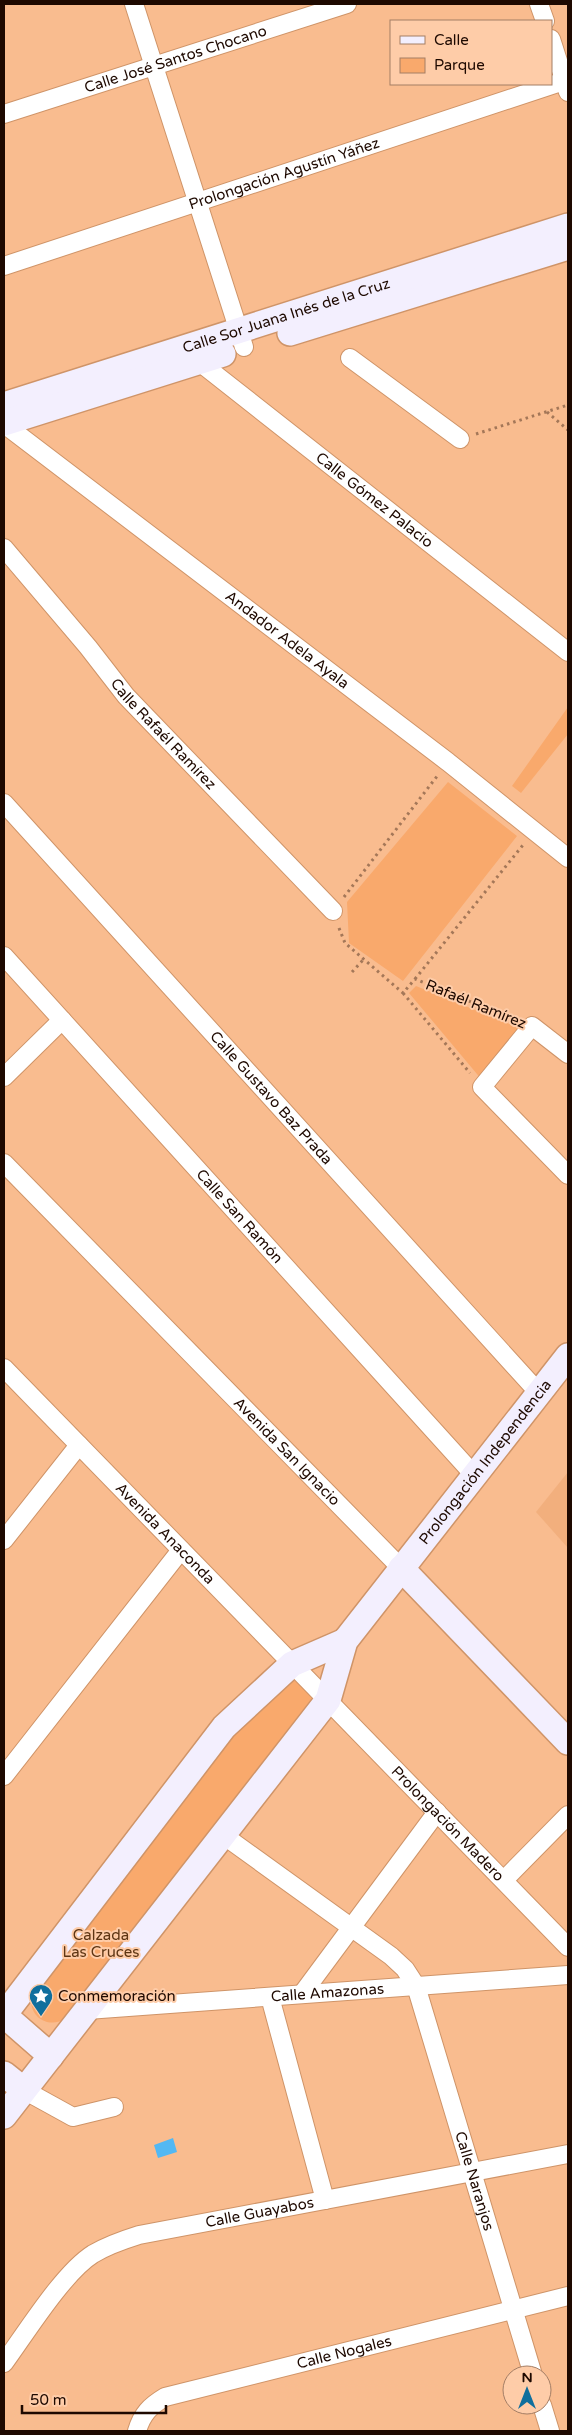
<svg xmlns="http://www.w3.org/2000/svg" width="572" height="2435" font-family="'Varela Round',sans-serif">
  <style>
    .built { fill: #f2af7d }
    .green { fill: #f9a96c }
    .water { fill: #53b8f3 }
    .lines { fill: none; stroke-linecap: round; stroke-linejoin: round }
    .street-casing { stroke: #cf9468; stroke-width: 20 }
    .secondary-casing { stroke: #cf9468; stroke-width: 28 }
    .path { stroke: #a47758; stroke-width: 3; stroke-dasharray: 2.5 4; stroke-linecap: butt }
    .street { stroke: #fff; stroke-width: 18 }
    .secondary { stroke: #f3effe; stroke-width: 25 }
    .labels { text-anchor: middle; stroke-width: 4; stroke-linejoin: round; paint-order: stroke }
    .street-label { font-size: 15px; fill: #1e0900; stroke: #fecca8 }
    .park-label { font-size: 15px; fill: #5e3513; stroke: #fecca8 }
    .poi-label { font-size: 15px; fill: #1e0900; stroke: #fecca8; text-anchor: start }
  </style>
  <rect width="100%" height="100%" fill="#f9bc8f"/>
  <path class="built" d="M568,1472V1548L536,1512Z"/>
  <path class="green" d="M568,707V734L521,793L512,786Z
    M448,782L517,836L403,981L349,943L347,902Z
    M416,986L522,1029L482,1080L409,993Z
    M289,1680L300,1682L312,1696L309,1711L66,2018C52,2028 32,2021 31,2001C31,1997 35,1991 37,1987L260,1701Z"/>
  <path class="water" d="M173,2138L177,2152L158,2158L154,2145Z"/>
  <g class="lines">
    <g class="street-casing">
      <g id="street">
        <path d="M134,4L244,347"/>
        <path d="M539,4L545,21"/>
        <path d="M551,39L568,92"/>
        <path id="s1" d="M4,114L347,4"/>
        <path id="s2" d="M4,266L564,81"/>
        <path id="s3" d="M193,357L568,652"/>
        <path d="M350,358L460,439"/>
        <path id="s4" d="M4,424L448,762L568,858"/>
        <path id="s5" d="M4,548L88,647L126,696L333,911"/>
        <path id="s6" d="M4,803L539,1393"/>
        <path id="s7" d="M4,956L475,1476"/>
        <path d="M568,1054L532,1026L482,1087L568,1175"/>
        <path d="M4,1077L62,1020"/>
        <path id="s8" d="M4,1163L401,1568"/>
        <path id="s9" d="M4,1368L568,1947"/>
        <path d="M4,1540L79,1445"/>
        <path d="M4,1776L181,1550"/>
        <path id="s10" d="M223,1835L391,1956L405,1969L416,1986L533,2375"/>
        <path d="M504,1880L568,1815"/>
        <path d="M302,1994L437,1812"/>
        <path d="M270,1997L325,2200"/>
        <path id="s11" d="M87,2010L568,1975"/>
        <path d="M24,2090L73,2117L114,2107"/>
        <path id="s12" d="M4,2363C26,2333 63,2273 93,2254C108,2245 123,2240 139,2235L568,2154"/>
        <path d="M542,2405L550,2431"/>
        <path id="s13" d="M137,2431C142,2414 150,2406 165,2397L568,2296"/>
      </g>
    </g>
    <g class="secondary-casing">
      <g id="secondary">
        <path d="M290,333L568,247"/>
        <path id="s14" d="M4,405L568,226"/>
        <path d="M4,423L223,354"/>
        <path d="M401,1568L568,1742"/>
        <path d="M4,2015L224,1727L292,1664L345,1641"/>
        <path d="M4,2015L51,2056"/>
        <path d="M4,2074L24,2090"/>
        <path id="s15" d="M4,2116L328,1700L345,1641L568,1356"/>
      </g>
    </g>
    <path class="path" d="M547,412L568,430
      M476,434L568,405
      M344,897L438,775
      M339,928L345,943L403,993L415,979L515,1020
      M352,972L363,960
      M415,979L523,845
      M403,993L470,1073"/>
    <use href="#street" class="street"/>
    <use href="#secondary" class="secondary"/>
  </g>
  <defs>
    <g id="sight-pin" transform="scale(1.25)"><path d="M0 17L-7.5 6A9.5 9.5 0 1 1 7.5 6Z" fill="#106f9d" stroke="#fecca8"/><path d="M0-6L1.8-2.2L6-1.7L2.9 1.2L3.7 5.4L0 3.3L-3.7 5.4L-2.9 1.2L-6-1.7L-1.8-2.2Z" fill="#fff"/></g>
  </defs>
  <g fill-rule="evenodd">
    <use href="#sight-pin" x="41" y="1996"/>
  </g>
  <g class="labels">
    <g class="street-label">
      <text dy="5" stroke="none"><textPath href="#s1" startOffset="180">Calle José Santos Chocano</textPath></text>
      <text dy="5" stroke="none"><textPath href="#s2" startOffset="295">Prolongación Agustín Yáñez</textPath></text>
      <text dy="5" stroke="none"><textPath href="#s14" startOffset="296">Calle Sor Juana Inés de la Cruz</textPath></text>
      <text dy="5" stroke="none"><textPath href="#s3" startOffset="231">Calle Gómez Palacio</textPath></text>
      <text dy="5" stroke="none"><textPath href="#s4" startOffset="356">Andador Adela Ayala</textPath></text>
      <text dy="5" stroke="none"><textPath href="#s5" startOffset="245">Calle Rafaél Ramírez</textPath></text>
      <text transform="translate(476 1004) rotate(22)" y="5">Rafaél Ramírez</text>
      <text dy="5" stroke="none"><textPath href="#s6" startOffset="398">Calle Gustavo Baz Prada</textPath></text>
      <text dy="5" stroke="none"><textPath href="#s7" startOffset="351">Calle San Ramón</textPath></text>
      <text dy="5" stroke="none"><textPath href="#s8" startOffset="404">Avenida San Ignacio</textPath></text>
      <text dy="5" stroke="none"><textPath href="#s15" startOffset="816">Prolongación Independencia</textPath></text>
      <text dy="5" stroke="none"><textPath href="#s9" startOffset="231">Avenida Anaconda</textPath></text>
      <text dy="5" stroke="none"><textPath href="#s9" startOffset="636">Prolongación Madero</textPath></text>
      <text dy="5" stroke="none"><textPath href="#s11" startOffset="241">Calle Amazonas</textPath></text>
      <text dy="5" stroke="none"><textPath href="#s10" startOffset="450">Calle Naranjos</textPath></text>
      <text dy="5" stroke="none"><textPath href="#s12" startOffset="314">Calle Guayabos</textPath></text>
      <text dy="5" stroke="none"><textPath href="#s13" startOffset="230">Calle Nogales</textPath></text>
    </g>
    <g class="park-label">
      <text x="101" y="1940">Calzada<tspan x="101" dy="17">Las Cruces</tspan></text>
    </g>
    <g class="poi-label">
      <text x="58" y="2001">Conmemoración</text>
    </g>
  </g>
  <rect width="572" height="2435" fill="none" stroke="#1e0900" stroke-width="10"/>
  <rect x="390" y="20" width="162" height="65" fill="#fecca8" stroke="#a47e65"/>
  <rect x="400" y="36" width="25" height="8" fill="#f3effe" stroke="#a47e65"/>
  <text x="434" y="45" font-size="15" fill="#1e0900">Calle</text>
  <rect x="400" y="58" width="25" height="15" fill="#f9a96c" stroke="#a47e65"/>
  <text x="434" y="70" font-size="15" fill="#1e0900">Parque</text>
  <g transform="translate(527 2390)"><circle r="24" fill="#fecca8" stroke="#a47e65"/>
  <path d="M0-4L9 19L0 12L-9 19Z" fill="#106f9d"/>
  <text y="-8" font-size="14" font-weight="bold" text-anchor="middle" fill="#1e0900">N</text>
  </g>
  <path d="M22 2405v8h144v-8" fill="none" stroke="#1e0900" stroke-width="2.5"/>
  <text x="30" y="2405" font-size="15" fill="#1e0900" stroke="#fecca8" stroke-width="4" paint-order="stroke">50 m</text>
</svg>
